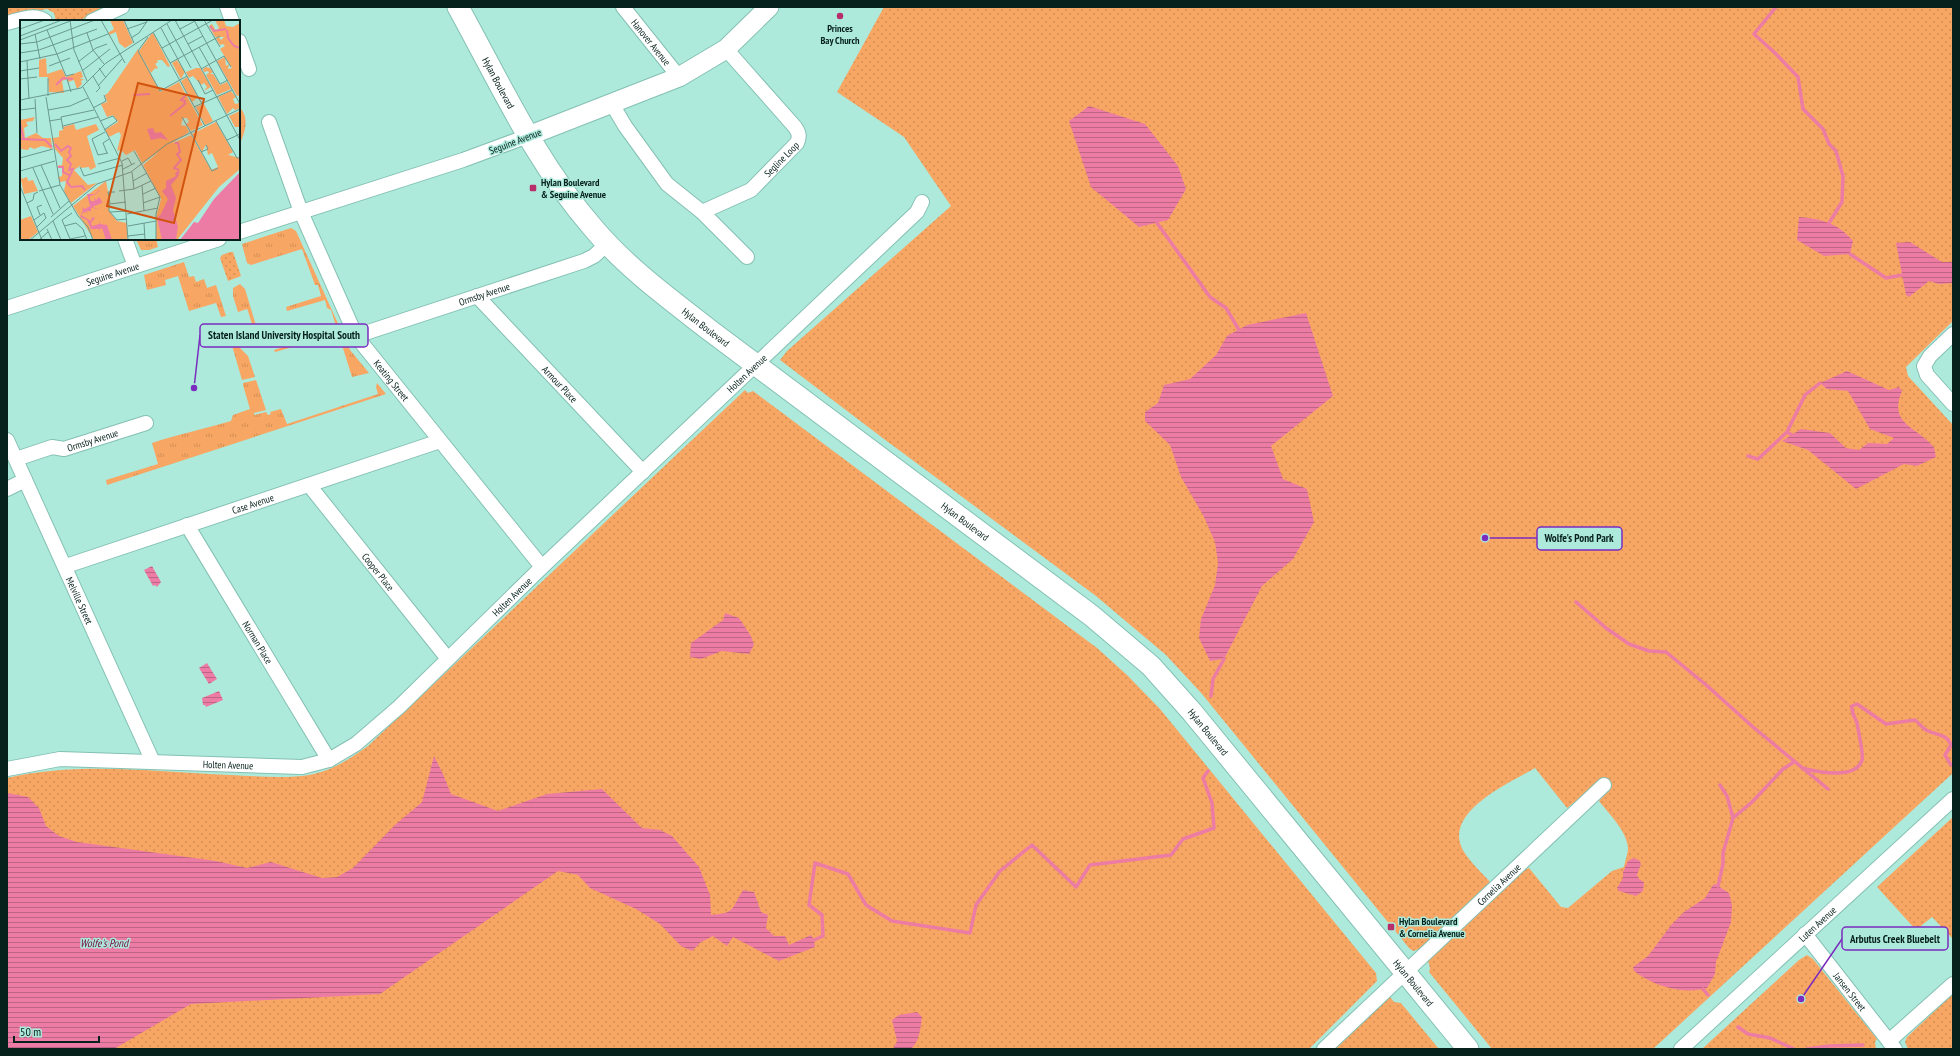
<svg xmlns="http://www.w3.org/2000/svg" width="1960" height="1056" font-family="'PT Sans Narrow',sans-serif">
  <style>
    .grass { fill: url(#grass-tufts) }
    .forest { fill: url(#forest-firs) }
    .park { fill: url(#park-dots) }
    .water { fill: url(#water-rules) }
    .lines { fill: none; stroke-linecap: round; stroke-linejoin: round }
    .stream { stroke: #ed7ca4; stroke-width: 3.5 }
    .street-casing { stroke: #84c0b3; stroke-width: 16 }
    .secondary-casing { stroke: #84c0b3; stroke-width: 21 }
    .primary-casing { stroke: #84c0b3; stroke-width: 23 }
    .street { stroke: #fff; stroke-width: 14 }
    .secondary { stroke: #fff; stroke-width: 19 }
    .primary { stroke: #fff; stroke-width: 21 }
    .poi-dot { fill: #b82e6a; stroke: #adeadc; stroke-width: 1.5 }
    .labels { text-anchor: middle; stroke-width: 3; stroke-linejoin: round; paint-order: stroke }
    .poi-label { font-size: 10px; font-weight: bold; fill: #06201b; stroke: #adeadc; text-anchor: start }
    .street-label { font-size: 10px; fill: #06201b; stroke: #adeadc }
    .water-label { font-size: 11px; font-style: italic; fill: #6f063a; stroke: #adeadc }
    .inset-river { fill: none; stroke: #ed7ca4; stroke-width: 2 }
    .inset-road { fill: none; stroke: #6a998f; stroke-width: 1 }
    .view { fill: #d1530e; fill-opacity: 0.15; stroke: #d1530e; stroke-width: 2 }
    .inset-edge { fill: none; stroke: #06201b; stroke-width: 2 }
    .leader { fill: none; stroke: #7b2cbf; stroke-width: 1.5 }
    .callout-dot { fill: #7b2cbf; stroke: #adeadc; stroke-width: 1.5 }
    .callout { fill: #adeadc; stroke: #7b2cbf; stroke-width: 1.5 }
    .callout-label { font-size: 11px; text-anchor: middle; font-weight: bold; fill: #06201b }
  </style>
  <defs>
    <pattern id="grass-tufts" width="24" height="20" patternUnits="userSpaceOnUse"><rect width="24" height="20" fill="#f8a663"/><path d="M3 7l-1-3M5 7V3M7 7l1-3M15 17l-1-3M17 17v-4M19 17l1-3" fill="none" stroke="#d38f55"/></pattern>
    <pattern id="forest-firs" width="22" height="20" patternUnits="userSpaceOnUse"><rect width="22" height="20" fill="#f8a663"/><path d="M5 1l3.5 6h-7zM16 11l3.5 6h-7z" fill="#d38f55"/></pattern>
    <pattern id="park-dots" width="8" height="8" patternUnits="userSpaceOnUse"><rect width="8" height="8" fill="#f8a663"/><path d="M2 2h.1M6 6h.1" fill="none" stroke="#d38f55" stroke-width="1.8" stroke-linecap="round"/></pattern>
    <pattern id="water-rules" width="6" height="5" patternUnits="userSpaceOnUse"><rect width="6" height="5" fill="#ed7ca4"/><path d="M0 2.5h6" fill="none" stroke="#be6585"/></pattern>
  </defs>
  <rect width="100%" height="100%" fill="#adeadc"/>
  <path class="grass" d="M291,228L296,231L350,350L369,373L352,377L331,310L327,308L325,300L287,311L286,307L321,296L318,285H315L302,249L251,265L247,263L242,244Z
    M136,239H156L158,247L149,250H141Z
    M184,262L189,277L194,276L196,282L204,279L207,288L216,285L226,316L221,317L216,303L189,311L178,276L165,280L166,285L147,290L144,275Z
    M240,284L245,289L258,332V338L251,341L245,337L255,334L248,311L247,309L238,312L233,296V288Z
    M333,331L335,340L334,345L331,336L275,352L274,350Z
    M233,341L248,356L255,377L242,380L231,342Z
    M256,380L266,410L254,413V415L266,412L268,415L271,414L270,412L281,409L287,424L378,394L376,387L377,383L386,394L107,485L106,480L158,464L152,443C178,434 205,429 231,421L233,415L250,409L243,385V383Z"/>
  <path class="forest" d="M239,107C250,116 245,134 239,145Z"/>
  <path class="park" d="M7,7H108L78,21H56L54,13L47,9L7,18Z
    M884,7H1953V321L1906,367L1908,376L1953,425V773L1653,1049H1492L1429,972L1430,969L1429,963L1427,962L1429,957L1522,871L1529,868L1561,907L1568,908L1612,871L1624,867C1625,861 1628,854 1628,848C1627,831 1609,814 1599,801L1609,789L1599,783L1567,808L1535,768C1510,783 1440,813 1464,852C1471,863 1482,873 1490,882L1422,948L1413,951L1409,948L1202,694L1166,655L1096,596L884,439L780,360L787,351L951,206L904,137L837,92Z
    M230,252H233L241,276L228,281L220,258L222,255Z
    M745,390L748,393L753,391L1097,648L1127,675L1160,709L1376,973L1377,981L1309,1049H7V778C80,761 156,772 230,775C253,776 286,779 309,775C331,771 350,759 368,746Z
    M1953,817V939L1932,917L1916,930L1877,887Z
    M1807,955L1813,959L1877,1039L1875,1042L1876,1049H1702L1799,960Z
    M1953,994V1049H1908L1905,1042L1907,1037Z
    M1390,997L1394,1002L1401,1003L1439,1049H1335Z"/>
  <path class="water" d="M1089,106L1145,124L1178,166L1186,189L1168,220L1139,227L1091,187L1069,121Z
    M1799,217C1822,219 1838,223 1853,241L1850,254L1824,256L1797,240Z
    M1910,242L1942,262H1953V283L1939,284L1929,281L1909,297L1906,295L1896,243Z
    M1306,313L1333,396L1271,446L1283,479L1307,489L1314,522L1293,559L1262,586L1224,659L1210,661L1199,638L1201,619L1215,585L1218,563L1215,542L1203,515L1181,477L1170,445L1145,421V412L1158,403L1164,385L1190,379L1216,355L1227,336L1247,325Z
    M1847,371L1889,390L1899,387L1902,391C1888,423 1915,426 1932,445C1935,448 1935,453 1936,457L1917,466L1904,464L1856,489L1808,450L1782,441L1801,429L1830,433L1846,448L1859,450L1868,443L1887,444L1894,438L1870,429L1848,391L1827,389L1820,383Z
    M152,566L161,582L157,587L155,585L153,586L144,570Z
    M725,613L739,618L751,636L754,645L749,654L722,651L701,659L690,657L691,643L723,620Z
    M207,663L217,679L209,684L199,668Z
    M219,691L223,700L206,707L205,705H203L202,698Z
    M434,756L443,774L451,794L498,811L547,794L602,789L642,828L660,830L672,836L699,867L710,895L711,915C736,913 731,909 743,890L754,892L761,912L768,915L766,928L774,936H785L789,945L811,935L814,940L815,947L779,961L733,937L727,946L713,936L701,942L692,951L681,946L660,924L636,909L590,888L578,875L558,871L380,994L191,1004L114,1049H7V793L28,797L39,808L46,826L59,836L77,842L216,861L247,868L271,862L322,878L337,877L353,868L395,825L422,802Z
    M1633,858L1639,860L1641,864L1637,875L1639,879L1644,882L1643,891L1636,896L1619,891L1617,888L1623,878V872L1628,861Z
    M1715,884L1729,893L1732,905L1731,922L1716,962L1715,974L1707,988C1683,995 1653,986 1634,971L1633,967L1648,956L1672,924L1684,912L1705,898L1713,885Z
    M917,1012L922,1017C921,1025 919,1047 909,1049C905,1050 898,1049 893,1049L897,1041L892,1020L899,1015Z"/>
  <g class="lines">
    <path class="stream" d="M1776,7L1754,34L1775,53L1798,77L1803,109L1823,129L1829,144L1836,151L1843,176L1842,202L1829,223
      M1157,223L1210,297L1226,308L1239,330
      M1850,254L1886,278L1903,275
      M1792,435L1787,432L1805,395L1820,383
      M1748,456L1758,459L1787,432
      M1576,602L1606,628L1629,644L1649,651L1666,652L1705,684L1753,727L1828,789
      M1211,696L1213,679L1224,659
      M1802,768C1817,772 1856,780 1862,760C1864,755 1858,730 1857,723C1855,717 1851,713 1852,706L1857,704L1886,724L1915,720C1920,724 1923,729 1928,731C1936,735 1947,734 1951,745L1945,755L1951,765
      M1733,818L1752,802L1783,769L1794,762
      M1718,886L1723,864V853L1733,818L1727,796L1720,785
      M814,940L823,936L822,915L809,905L815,863L848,874L866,905L892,921L970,933L976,905L1000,871L1032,845L1076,887L1090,865L1171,855L1183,839L1214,828L1212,803L1203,778L1208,771
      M1703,989L1708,995
      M1738,1027L1748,1034L1770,1038L1794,1049
      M1807,1049L1829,1046L1863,1045"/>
    <g class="street-casing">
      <g id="street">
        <path d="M227,7L232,21"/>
        <path id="s1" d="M623,7L679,77"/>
        <path d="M92,21L122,7"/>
        <path d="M7,23C19,20 34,13 45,21"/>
        <path d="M239,41L249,69"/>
        <path d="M612,104L625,126L667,184L702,212L747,257"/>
        <path id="s2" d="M269,122L301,212L356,336L542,567"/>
        <path id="s3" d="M702,212L751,190L797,143C800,136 799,133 795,127L726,49"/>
        <path d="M239,232L463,160L528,136"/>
        <path d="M125,239L135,266"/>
        <path id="s4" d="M477,296L643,472"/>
        <path id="s5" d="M7,308L219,239"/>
        <path d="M1953,334L1930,356L1924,366L1927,375L1953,404"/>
        <path id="s6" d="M356,336L584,261L594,256L607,244"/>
        <path id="s7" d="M7,440L153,762"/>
        <path id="s8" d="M16,459L52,447L64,449L146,423"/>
        <path id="s9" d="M309,485L448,659"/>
        <path d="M7,489L25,480"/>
        <path id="s10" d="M187,525L329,760"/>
        <path id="s11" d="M66,566L440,441"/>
        <path id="s12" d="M7,769L60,759L302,767L329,760L356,744L399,707L542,567L917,212L922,202"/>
        <path id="s13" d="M1805,934L1895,1049"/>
        <path d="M1889,1041L1953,984"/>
        <path id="s14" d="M1324,1049L1604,785"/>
        <path id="s15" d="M1681,1049L1953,799"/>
      </g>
    </g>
    <g class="secondary-casing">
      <path id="secondary" d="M528,136L679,77L726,49L769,7"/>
    </g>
    <g class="primary-casing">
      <g id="primary">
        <path id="s16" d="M458,7C500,83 536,163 594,229C628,269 671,300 712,332L1092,616L1151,666L1192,712L1468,1049"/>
      </g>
    </g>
    <use href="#street" class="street"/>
    <use href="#secondary" class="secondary"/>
    <use href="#primary" class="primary"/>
  </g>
  <g class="poi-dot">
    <circle cx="840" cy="16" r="4"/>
    <rect x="529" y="184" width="8" height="8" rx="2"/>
    <rect x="1387" y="923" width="8" height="8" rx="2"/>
  </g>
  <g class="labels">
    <g class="poi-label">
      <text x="840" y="32" text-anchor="middle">Princes<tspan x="840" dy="12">Bay Church</tspan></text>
      <text x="541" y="186">Hylan Boulevard<tspan x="541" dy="12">&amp; Seguine Avenue</tspan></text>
      <text x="1399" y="925">Hylan Boulevard<tspan x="1399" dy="12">&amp; Cornelia Avenue</tspan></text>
    </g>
    <g class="street-label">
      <text dy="4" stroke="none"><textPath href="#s1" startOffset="45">Hanover Avenue</textPath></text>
      <text dy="4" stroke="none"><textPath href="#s16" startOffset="86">Hylan Boulevard</textPath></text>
      <text transform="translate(515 141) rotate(-21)" y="4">Seguine Avenue</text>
      <text dy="4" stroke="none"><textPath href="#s3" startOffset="97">Segline Loop</textPath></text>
      <text dy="4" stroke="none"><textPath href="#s5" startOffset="111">Seguine Avenue</textPath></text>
      <text dy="4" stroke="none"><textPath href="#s6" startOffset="135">Ormsby Avenue</textPath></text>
      <text dy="4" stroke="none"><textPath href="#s16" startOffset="410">Hylan Boulevard</textPath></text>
      <text dy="4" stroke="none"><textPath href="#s12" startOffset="894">Holten Avenue</textPath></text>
      <text dy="4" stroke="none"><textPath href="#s2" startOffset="288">Keating Street</textPath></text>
      <text dy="4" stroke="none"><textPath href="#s4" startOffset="121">Armour Place</textPath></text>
      <text dy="4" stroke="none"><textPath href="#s8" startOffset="80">Ormsby Avenue</textPath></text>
      <text dy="4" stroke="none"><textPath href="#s11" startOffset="197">Case Avenue</textPath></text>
      <text dy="4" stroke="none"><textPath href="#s16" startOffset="734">Hylan Boulevard</textPath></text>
      <text dy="4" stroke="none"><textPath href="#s9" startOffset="111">Cooper Place</textPath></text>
      <text dy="4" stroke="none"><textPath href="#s12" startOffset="570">Holten Avenue</textPath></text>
      <text dy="4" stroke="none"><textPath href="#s7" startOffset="176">Melville Street</textPath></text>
      <text dy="4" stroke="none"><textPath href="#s10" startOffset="137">Norman Place</textPath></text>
      <text dy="4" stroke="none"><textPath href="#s16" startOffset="1057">Hylan Boulevard</textPath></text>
      <text dy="4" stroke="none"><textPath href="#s12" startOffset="222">Holten Avenue</textPath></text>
      <text dy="4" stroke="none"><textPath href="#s14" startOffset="240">Cornelia Avenue</textPath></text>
      <text dy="4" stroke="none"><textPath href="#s15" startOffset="185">Luten Avenue</textPath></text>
      <text dy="4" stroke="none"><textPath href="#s16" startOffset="1381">Hylan Boulevard</textPath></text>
      <text dy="4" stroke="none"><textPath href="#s13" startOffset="73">Jansen Street</textPath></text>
    </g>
    <g class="water-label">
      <text x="104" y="947">Wolfe's Pond</text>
    </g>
  </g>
  <g transform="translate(20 20)">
    <rect width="220" height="220" fill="#adeadc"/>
    <path d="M133,13L150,46L148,47L142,40H137L138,42L135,44L138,48L136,49L122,27Z" fill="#f8a663"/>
    <path d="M90,0H103L113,23L105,28L99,23L96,12L89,15L88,13L94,9Z" fill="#f8a663"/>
    <path d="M0,155L2,159L7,157L8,161L13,160L18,171L4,174Z" fill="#f8a663"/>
    <path d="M11,196L18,212L8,220H0V200Z" fill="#f8a663"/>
    <path d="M195,0H204L206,6L213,7L220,3V75L217,76L197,41L205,37L206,46L209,44L208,49L212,48L200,29L205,26L203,24L200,25L196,19L199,17L201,20L204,17H195L189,6L192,4L196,11L199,8ZM132,13L144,35L136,40L133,35L136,47L131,53L119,31ZM118,29L140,72L159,62L183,105L171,111L166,104L169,102L167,98H163L161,105L166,106L169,112L122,143L115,130L106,135L101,130L97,131L101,115L99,112L89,117L85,110L98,102L93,95L87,97L81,84L87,82L85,75L88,73ZM26,38L27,54L42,49L46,57L61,51L63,57L60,59H64L61,61L62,64L57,69L54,60L48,62L47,59L42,61L44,73L29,72L28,57H19V40ZM157,40L165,52L161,59L152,43ZM186,47L190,48L193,52L190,54H193L200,65L207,62L211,69L197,75L186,55L189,53L188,51L184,52L183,49ZM176,48H180L191,67L184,71L187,67L184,63L181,65L173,56L169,58L166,52ZM167,57L178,77L172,82L161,61ZM211,71L216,77L213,79L215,84L219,83L220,88L215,90L213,88L207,94L198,77ZM184,84L193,101L185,105L176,87ZM220,91V107H215L209,96ZM15,97L13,101L6,102L8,106L4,108L5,118L16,113L23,118H31L32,129L22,126L14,129L10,127L8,130L1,129L0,100ZM196,102L213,132L208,135L220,138V149L199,167L157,220H136V197L141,179L123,145L146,126L171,115L191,150L198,147L192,133L188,135L186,125L182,132L172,114ZM54,104L56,110L76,104L79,110L67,116L76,147L70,150L69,147L61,148L60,146L54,150L68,165L77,163L51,183L44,171L46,161L40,162L38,157L42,156V147L36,146L42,145L43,138L34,128L32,118L39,117V111L43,110V107ZM86,161L90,182L89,191L97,201L107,203V220H74L53,186Z" fill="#f8a663"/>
    <path d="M131,19L135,20L142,31L136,38L127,22ZM127,26L133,37L126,41L128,46L119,31Z" fill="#f8a663"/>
    <path d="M133,108L135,113L141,112L148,120L140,118L131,120L127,109ZM160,150L158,157L151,165L156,178L153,190L158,207L156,219L142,220L137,198L141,194L148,179L142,171L146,168V161L156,156L155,153ZM220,152V220H160L174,202L178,203L194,179ZM80,169L79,171L76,174L70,176V179L71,181H75L74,178L77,180L78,177L81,179L82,183L72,187L79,189V193V189L71,188V191H66L68,193L64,192L61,195L71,201L72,197L75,198L71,203L72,206L79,204L80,201V204L87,205L92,220H86L82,208L79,210L81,215L79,209H71L67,200L60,197L63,190L62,187L65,189L70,186L67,174H75Z" fill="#ed7ca4"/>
    <path class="inset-river" d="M190,6L194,11L206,9M207,10L208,18L214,26L220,28M36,65L43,58L53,59M113,75L130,74M164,84L165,81L161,80L166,75M150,96L166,83M0,104L4,120M0,119L25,120L32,127M155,123H158L160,132L157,134L161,140L154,148L159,150M35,124L41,131L48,126L51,128L49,132L51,136L47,140L51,144L49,150L53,149L47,162L51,167L62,166L65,170M38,147H43V152L49,155"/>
    <path class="inset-road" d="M50,0L54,30L67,61M81,0L105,43M104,0L114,23M155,0L220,120M174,0L220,84M184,0L200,27M147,4L171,48M141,8L182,84M0,9L25,0M107,9L127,2M160,9L175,1M27,10L46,56L54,54M133,12L185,106M67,13L73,30L84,44M15,14L20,39M0,16L42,0M128,17L118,31L140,71L167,56M111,18L119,13L128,0M0,20L53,0M0,24L17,22L75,0M168,24L183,16M179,27L200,64L208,60M142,28L193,0M0,33L19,30L77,9M7,41L9,79M0,42L37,34L88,14M58,42L76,28L87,24M150,43L200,16M29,46L50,38M79,48L86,58M181,49L204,36L211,47M0,51L19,48M62,51L90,29M73,56L80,68L76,72M28,58V76M0,59L17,57M47,59L51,72M178,60L185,74L193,70M78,66L102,39M63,67L102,143L108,220M26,77L40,165L58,196L68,207L73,220M15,79L17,113M0,80L61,68L86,43L152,0M174,87L212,70M73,88L86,81L84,75M0,90L16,88M28,90L50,86L68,78M162,97L192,151L198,148M29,101L41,99M80,101L93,96L97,101L84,110M196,101L217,138H220M43,106L78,97M43,109L41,97L74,90M85,112L72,119L78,135L88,133M207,120L220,114M114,131L140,177L136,194V220M181,132L188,129L186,125M87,133L83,123L89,119M0,138L33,129M102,141L108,138L112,145M78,144L100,138M21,145L40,188M60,147L64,156L103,145M13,148L33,194M103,149L115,143M0,151L35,141M112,152L114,169M113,161L127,153M122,165L124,191M0,166L22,220M19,171L40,165M99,171L114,169L131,161M123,174L136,168M106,182L89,184V191L97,200L107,199M7,183L13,180L14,174L18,172M90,183L88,172H95M123,183L140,177M90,192L107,191M52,193L42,200L50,219L65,216M107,194L138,188M20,195L17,187L22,185M31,197L49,181M14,200L24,193L26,198L17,207M33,201L41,220M124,203L125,220M44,206L56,203L63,209L67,220M108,206L136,201M27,209L32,220M108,216L125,214M10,220L77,164L111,152L147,124L220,89M19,220L28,212"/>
    <path class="view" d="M118,63L184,79L154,203L87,186Z"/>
    <rect width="220" height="220" class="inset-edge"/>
  </g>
  <path class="leader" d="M194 388L200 335M1485 538L1537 538M1801 999L1842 939"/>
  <g class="callout-dot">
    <circle cx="194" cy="388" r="4"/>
    <circle cx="1485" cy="538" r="4"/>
    <circle cx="1801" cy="999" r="4"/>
  </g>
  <g class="callout">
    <rect x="200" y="324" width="168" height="23" rx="4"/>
    <rect x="1537" y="527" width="85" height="23" rx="4"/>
    <rect x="1842" y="927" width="106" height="23" rx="4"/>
  </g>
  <g class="callout-label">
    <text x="284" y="339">Staten Island University Hospital South</text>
    <text x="1579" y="542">Wolfe's Pond Park</text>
    <text x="1895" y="943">Arbutus Creek Bluebelt</text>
  </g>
  <rect width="1960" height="1056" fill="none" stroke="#06201b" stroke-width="16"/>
  <path d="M14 1036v6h85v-6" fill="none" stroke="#06201b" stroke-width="2"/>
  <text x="20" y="1036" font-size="12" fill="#06201b" stroke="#adeadc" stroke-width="3" paint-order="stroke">50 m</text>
</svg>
